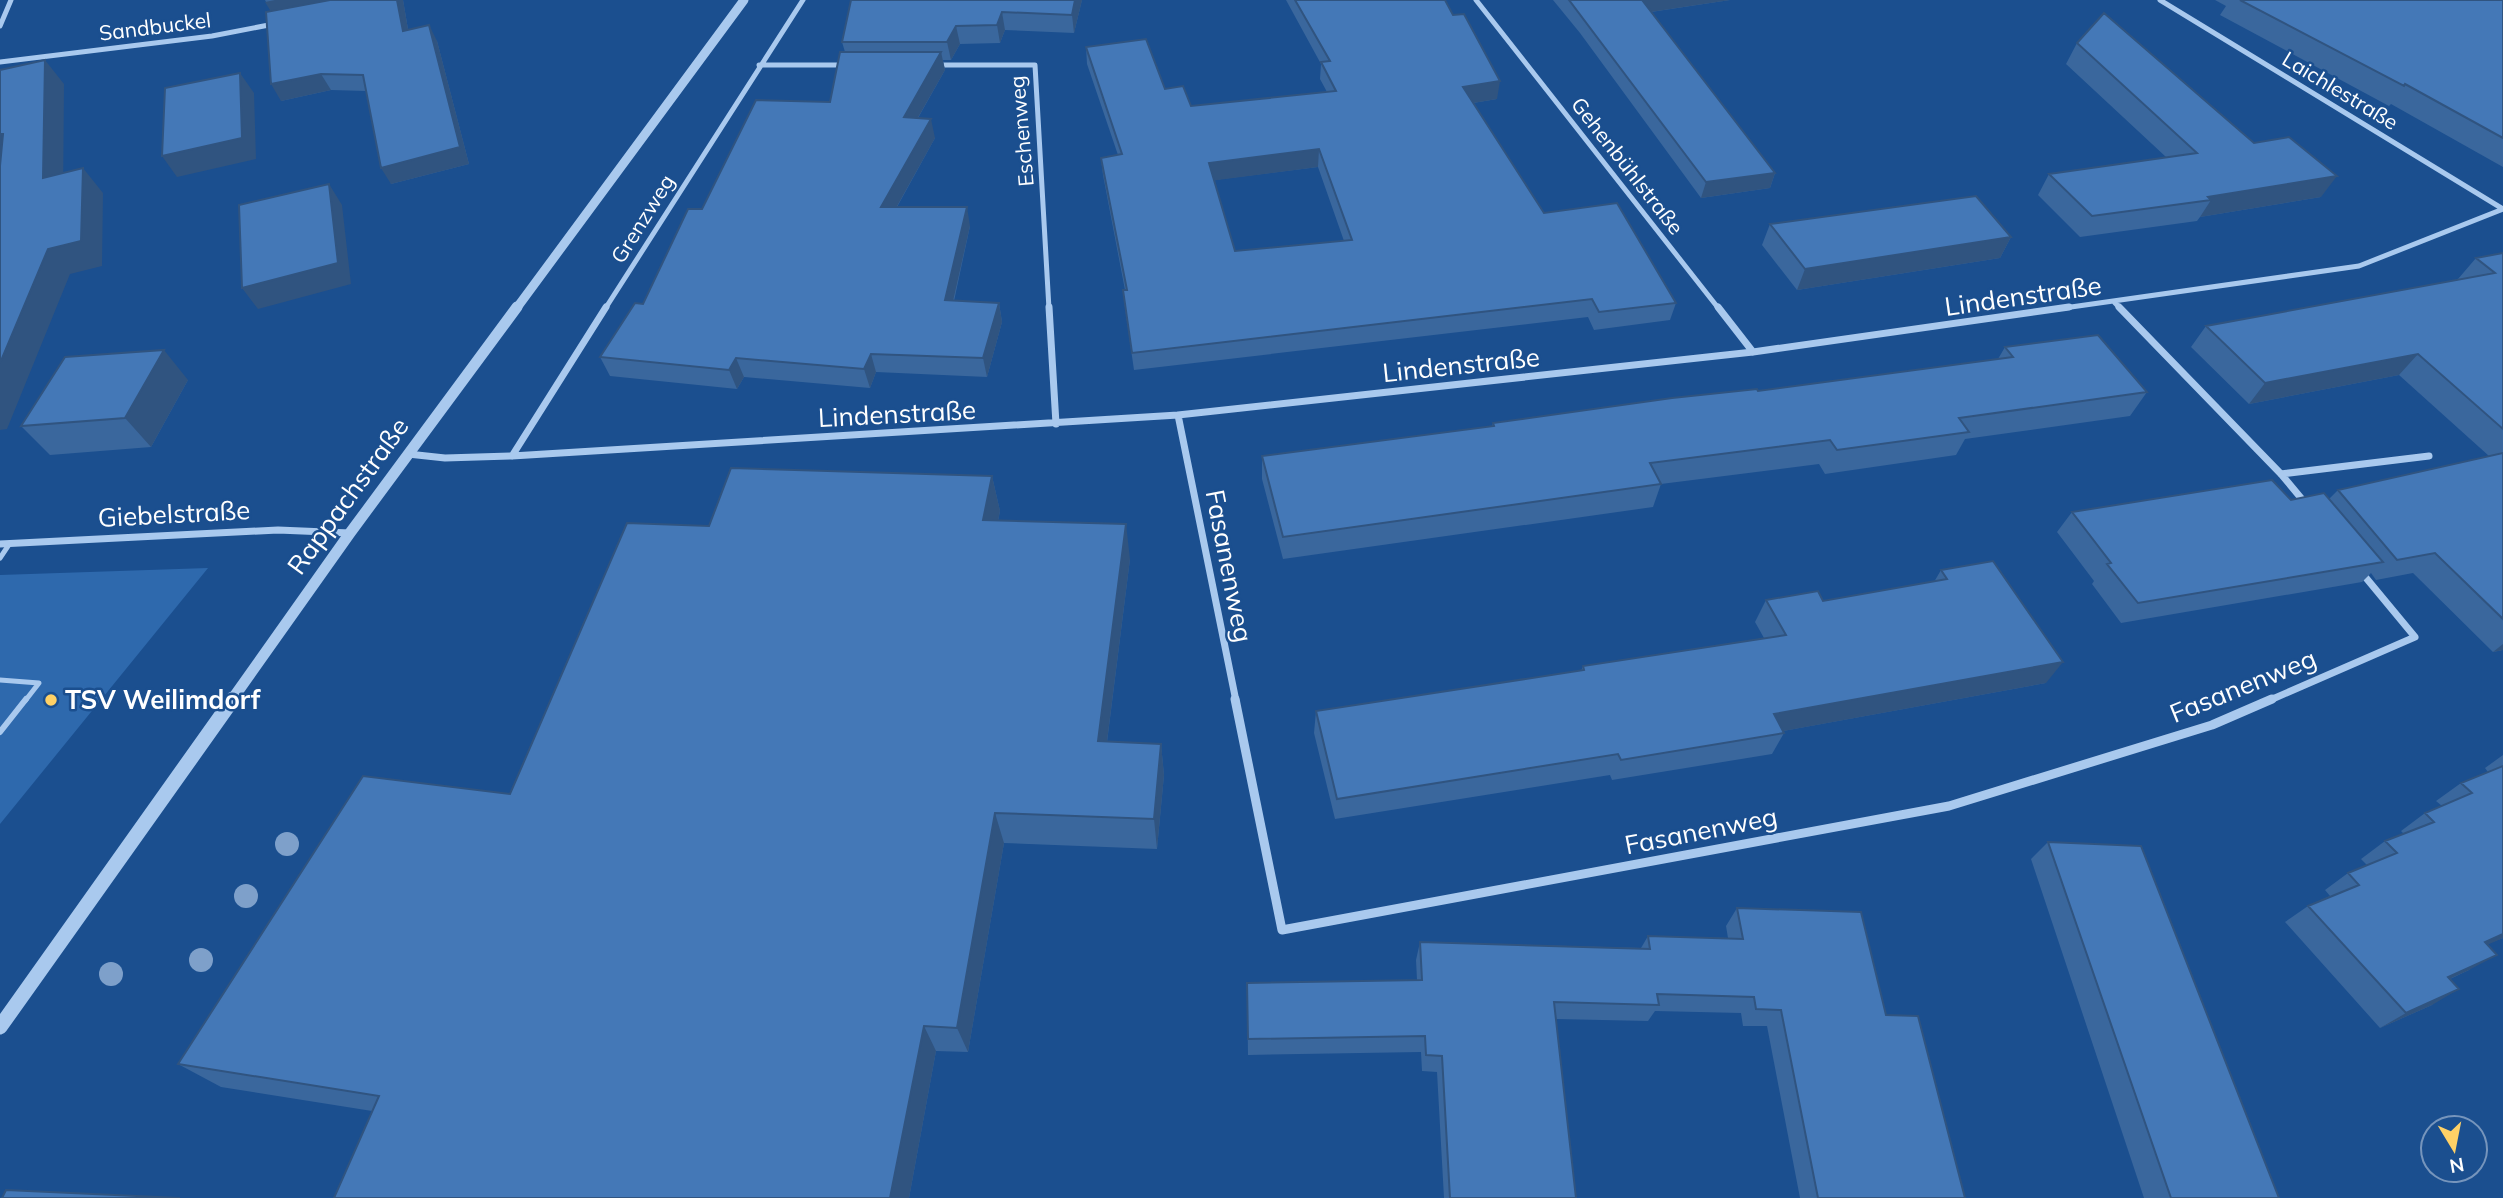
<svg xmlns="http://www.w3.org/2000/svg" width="2503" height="1198" font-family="Mulish,sans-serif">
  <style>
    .green { fill: #2e69ad }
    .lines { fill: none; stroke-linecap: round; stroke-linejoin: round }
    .service-far1 { stroke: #a9c9ee; stroke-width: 5 }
    .service { stroke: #a9c9ee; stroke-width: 6 }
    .minor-far2 { stroke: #a9c9ee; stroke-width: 5 }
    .minor-far1 { stroke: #a9c9ee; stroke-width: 7 }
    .minor { stroke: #a9c9ee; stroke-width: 9 }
    .tertiary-far2 { stroke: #a9c9ee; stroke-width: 9 }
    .tertiary-far1 { stroke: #a9c9ee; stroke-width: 11 }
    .tertiary { stroke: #a9c9ee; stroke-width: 15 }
    .tree { fill: #7ea0ca }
    .wall { fill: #3a679d; fill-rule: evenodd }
    .shaded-wall { fill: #305480 }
    .building { fill: #4478b7; stroke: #305480; stroke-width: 2; fill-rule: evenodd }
    .poi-dot { fill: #ffd166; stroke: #1b4f8f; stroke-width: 2.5 }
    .labels { text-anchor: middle; stroke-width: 5; stroke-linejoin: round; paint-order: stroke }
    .far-street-label { font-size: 21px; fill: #fff; stroke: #1b4f8f }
    .street-label { font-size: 26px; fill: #fff; stroke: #1b4f8f }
    .poi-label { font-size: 26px; font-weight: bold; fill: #fff; stroke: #1b4f8f; text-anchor: start }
  </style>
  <rect width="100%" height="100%" fill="#1b4f8f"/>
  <path class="green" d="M208,568L0,824V575Z"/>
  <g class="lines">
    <path class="service-far1" d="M0,558L10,543
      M0,680L39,683L25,701"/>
    <path class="service" d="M0,732L26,699"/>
    <path class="minor-far2" d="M1476,0L1719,309
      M2160,0L2503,209
      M0,26L11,0
      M0,62L212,36L274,24
      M759,65H844
      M937,65H1035L1049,309
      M2115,303L2121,309
      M605,309L803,0
      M2057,309L2359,266L2503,209"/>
    <path class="minor-far1" d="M1049,307L1056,424
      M1718,307L1753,352
      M2119,307L2281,474L2306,504
      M1178,415L1236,701
      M408,454L445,458L512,456L1178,415L1753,352L2069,307
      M512,456L606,307
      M2281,474L2429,456
      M0,544L278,530L350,533
      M2268,701L2415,637L2362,573"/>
    <path class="minor" d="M1235,699L1282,930L1949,806L2212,725L2272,699"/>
    <path class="tertiary-far2" d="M516,309L744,0"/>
    <path class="tertiary-far1" d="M231,701L350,533L517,307"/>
    <path class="tertiary" d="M0,1027L233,699"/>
  </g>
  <g class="tree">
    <circle cx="287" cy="844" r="12"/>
    <circle cx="246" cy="896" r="12"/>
    <circle cx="201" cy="960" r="12"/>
    <circle cx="111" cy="974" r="12"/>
  </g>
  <path class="wall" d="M265,0H403L408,29L437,41L469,164L391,184L366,91L331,90L281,101L271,11Z
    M851,0H1082L1074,33L1005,30L1000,43L960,44L951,60H943L945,70L918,118L935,138L897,207L970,226L954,301L999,303L1002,322L987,377L876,372L870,388L744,377L737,389L610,376L600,357L643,304L702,209L830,102L845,52L842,42Z
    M1286,0H1445L1497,99L1473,103L1544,213L1676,303L1670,320L1594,330L1588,317L1134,370L1125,308L1123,290H1125L1103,175L1101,158L1118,155L1087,64L1086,47L1165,89L1191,106L1327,92L1320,79L1321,64ZM1318,167L1344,241L1235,251L1214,180Z
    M1553,0H1730L1651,12L1775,173L1770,188L1701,198L1580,33Z
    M2215,0H2503V167L2391,104L2389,106L2220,15L2226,6Z
    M2077,43L2254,143L2321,197L2200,217L2197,221L2080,237L2038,195L2049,174L2166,157L2066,64Z
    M1770,224L2011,237L2000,258L1797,290L1762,245Z
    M2503,253V650L2493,652L2413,573L2376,580L2371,573L2362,582L2121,623L2092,584L2094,581L2057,532L2072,512L2329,499L2338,490L2489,456L2399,375L2249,404L2191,347L2206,326L2459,280L2458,279L2476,258Z
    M2005,347L2147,392L2130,416L1965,439L1956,455L1825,474L1819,464L1661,484L1653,507L1283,559L1262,479V456L1492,426L1493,423L1758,391L1998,359Z
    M188,380L151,447L50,455L21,426Z
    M992,476L1000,511L998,521L1130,559L1107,742L1161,744L1164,775L1157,849L1004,843L968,1052L936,1051L909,1198H334L372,1111L221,1087L178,1064L510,794L709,526Z
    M1941,570L2046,683L1783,731L1784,733L1772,754L1612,780L1610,775L1335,819L1314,733L1316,711L1581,671L1583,666L1764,638L1755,622L1766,600L1823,601L1934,582Z
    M2503,755V938L2487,944L2469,970L2450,979L2432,1005L2380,1028L2285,922L2308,906L2330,896L2325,890L2348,873L2367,865L2361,859L2385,841L2404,834L2401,831L2425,813L2442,806L2436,801L2461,783L2488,772L2485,768Z
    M2048,842L2279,1198H2144L2031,859Z
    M1737,908L1886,1015L1965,1198H1800L1767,1026H1743L1741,1013L1655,1011L1648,1021L1556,1019L1576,1198H1444L1437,1072L1422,1071L1421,1052L1248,1055L1247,983L1417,980L1416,960L1420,942L1641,948L1648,936L1728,938L1726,926Z"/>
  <path class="shaded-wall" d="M275,0H367L275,18L265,2Z
    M397,0H403L411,47L403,31Z
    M1075,0H1082L1074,33L1072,15Z
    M1640,0H1730L1637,14Z
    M1002,12L1005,30L1000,43L997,25Z
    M429,25L437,41L469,164L391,184L381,168Z
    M956,26L960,44L951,60L947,42Z
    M941,52L945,70L908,135L904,117Z
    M45,60L64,84L63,203L43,178Z
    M240,73L254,93L256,159L177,177L162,156Z
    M321,74L331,90L281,101L271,84Z
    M1500,81L1497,99L1461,105L1463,87Z
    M931,119L935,138L886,226L881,207Z
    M0,134H3L0,164Z
    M1319,149L1318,167L1210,181L1209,163Z
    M83,168L103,193L102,266L70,274L7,429L0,430V363Z
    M1775,173L1770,188L1701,198L1706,182Z
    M2337,176L2321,197L2200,217L2211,200L2208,197Z
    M329,184L342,205L351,284L258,309L242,288Z
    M967,207L970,226L949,319L945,300Z
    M2011,237L2000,258L1797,290L1805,269Z
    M999,303L1002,322L987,377L983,358Z
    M164,350L188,380L151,447L125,418Z
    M871,354L876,372L870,388L864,369Z
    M2418,354L2399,375L2249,404L2265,383Z
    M736,358L744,377L737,389L729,370Z
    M992,476L1000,511L991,555L983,520Z
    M1126,524L1130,559L1103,773L1098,741Z
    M2503,644V650L2493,652Z
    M2063,662L2046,683L1762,735L1774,714Z
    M1161,744L1164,775L1157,849L1154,819Z
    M995,813L1004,843L968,1052L957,1028Z
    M2503,934V938L2457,958L2485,942Z
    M2497,955L2469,970L2421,992L2448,977Z
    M2459,989L2432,1005L2380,1028L2406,1013Z
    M924,1026L936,1051L909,1198H890Z"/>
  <path class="building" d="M330,0H397L403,31L429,25L460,147L381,168L363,75L321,74L271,84L266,12Z
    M851,0H1075L1072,15L1002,12L997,25L956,26L947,42H842Z
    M1295,0H1445L1453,15L1464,14L1500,81L1463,87L1544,213L1617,203L1676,303L1599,312L1592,299L1132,353L1123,290H1127L1101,158L1122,154L1086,47L1146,39L1165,89L1183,86L1191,106L1336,91L1321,62L1330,61ZM1319,149L1352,240L1235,251L1209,163Z
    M1569,0H1642L1775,173L1706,182Z
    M2240,0H2503V138L2405,84L2404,86Z
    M2104,13L2254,143L2289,137L2337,176L2208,197L2211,200L2092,216L2049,174L2197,153L2077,43Z
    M840,52H941L904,117L931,119L881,207H967L945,300L999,303L983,358L871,354L864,369L736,358L729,370L600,357L635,303L643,304L688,209H702L756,100L830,102Z
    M45,60L43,178L83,168L81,241L48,249L0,363V166L3,134H0V70Z
    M240,73L242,138L162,156L165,88Z
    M329,184L338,263L242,288L239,205Z
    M1976,196L2011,237L1805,269L1770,224Z
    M2503,253V429L2418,354L2265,383L2206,326L2495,273L2476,258Z
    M2098,335L2147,392L1959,418L1969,432L1837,450L1830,440L1650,463L1661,484L1283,537L1262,456L1494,426L1493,423L1672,398L1757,389L1758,391L2013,357L2005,347Z
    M164,350L125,418L21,426L65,357Z
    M2503,453V619L2435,553L2397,560L2338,490Z
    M731,468L992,476L983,520L1126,524L1098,741L1161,744L1154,819L995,813L957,1028L924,1026L890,1198H334L379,1096L178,1064L363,776L510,794L627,523L709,526Z
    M2272,480L2291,500L2324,493L2383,562L2138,603L2107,564L2111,563L2072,512Z
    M1993,561L2063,662L1774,714L1784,733L1621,760L1618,754L1337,799L1316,711L1584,670L1583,666L1786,635L1766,600L1818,591L1823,601L1947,579L1941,570Z
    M2503,766V934L2485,942L2497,955L2448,977L2459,989L2406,1013L2308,906L2359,885L2348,873L2397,853L2385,841L2434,822L2425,813L2472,793L2461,783Z
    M2048,842L2141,846L2279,1198H2171Z
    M1737,908L1861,912L1886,1015L1918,1016L1965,1198H1818L1781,1010L1756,1009L1754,997L1657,994L1659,1005L1554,1002L1576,1198H1450L1442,1056L1426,1055L1425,1036L1248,1039L1247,983L1422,980L1420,942L1650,949L1648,936L1743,939Z
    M6,1190L180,1198H2Z"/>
  <circle class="poi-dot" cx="51" cy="700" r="7"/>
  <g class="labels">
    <g class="far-street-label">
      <text transform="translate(155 27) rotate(-7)" y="7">Sandbuckel</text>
      <text transform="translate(2340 91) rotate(31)" y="7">Laichlestraße</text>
      <text transform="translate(1022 131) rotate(-95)" y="7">Eschenweg</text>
      <text transform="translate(1627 166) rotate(52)" y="7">Gehenbühlstraße</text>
      <text transform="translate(643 219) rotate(-58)" y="7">Grenzweg</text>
    </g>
    <g class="street-label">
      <text transform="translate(2023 296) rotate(-8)" y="9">Lindenstraße</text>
      <text transform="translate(1461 365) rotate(-6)" y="9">Lindenstraße</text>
      <text transform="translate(897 414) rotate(-3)" y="9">Lindenstraße</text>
      <text transform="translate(348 496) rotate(-54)" y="9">Rappachstraße</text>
      <text transform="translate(174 514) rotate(-3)" y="9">Giebelstraße</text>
      <text transform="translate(1229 566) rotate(79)" y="9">Fasanenweg</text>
      <text transform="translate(2243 686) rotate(-22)" y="9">Fasanenweg</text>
      <text transform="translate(1701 831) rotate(-11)" y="9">Fasanenweg</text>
    </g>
    <g class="poi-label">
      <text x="65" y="709">TSV Weilimdorf</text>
    </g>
  </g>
  <g transform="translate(2454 1149) rotate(170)"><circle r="33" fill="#1b4f8f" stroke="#7695bc" stroke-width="2"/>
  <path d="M0-5L12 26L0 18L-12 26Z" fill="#ffd166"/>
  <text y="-10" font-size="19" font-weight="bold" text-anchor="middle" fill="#ffffff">N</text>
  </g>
</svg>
